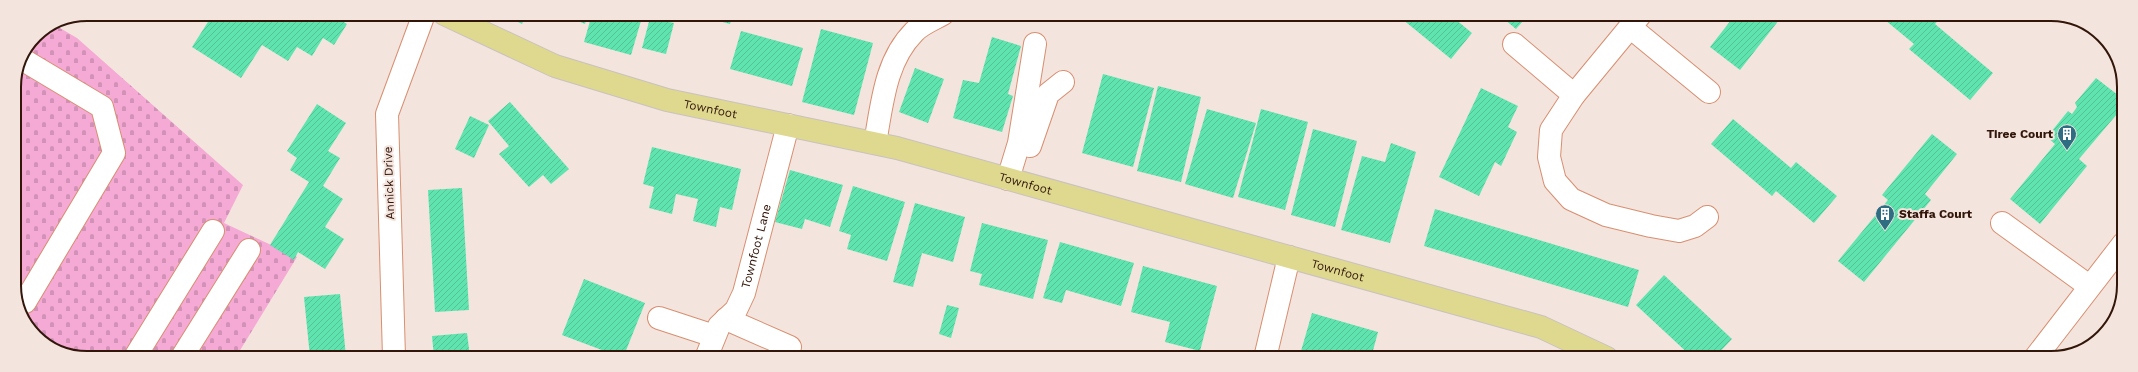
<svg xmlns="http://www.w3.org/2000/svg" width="2138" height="372" font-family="'Work Sans',sans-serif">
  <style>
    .cemetery { fill: url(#cemetery-stones) }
    .building { fill: url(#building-hatch) }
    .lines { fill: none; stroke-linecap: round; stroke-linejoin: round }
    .minor-casing { stroke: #d78f70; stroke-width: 24 }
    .major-casing { stroke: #c9c2bf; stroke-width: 24 }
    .minor { stroke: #fff; stroke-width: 22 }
    .major { stroke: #dfd88f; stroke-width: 22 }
    .labels { text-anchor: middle; stroke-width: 4; stroke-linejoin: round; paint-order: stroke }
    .street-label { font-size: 12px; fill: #311609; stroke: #f4e4de }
    .poi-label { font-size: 12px; font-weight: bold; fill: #311609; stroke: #f4e4de; text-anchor: end }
    .rim { fill: none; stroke: #311609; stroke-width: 2 }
  </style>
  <defs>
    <pattern id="cemetery-stones" width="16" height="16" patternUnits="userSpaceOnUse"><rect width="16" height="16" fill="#f5a9d5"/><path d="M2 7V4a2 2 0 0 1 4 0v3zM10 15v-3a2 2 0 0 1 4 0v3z" fill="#d291b6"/></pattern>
    <pattern id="building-hatch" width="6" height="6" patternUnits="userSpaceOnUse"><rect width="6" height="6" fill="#5fe4b0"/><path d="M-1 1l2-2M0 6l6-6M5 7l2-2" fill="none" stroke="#53c396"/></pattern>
  </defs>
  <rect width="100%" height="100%" fill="#f4e4de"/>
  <path class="cemetery" d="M53,24L77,38L243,185L224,223L297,257L239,352L248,357H77L39,340L16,304L14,87C20,55 25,42 53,24Z"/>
  <path class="building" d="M213,14H331L347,24L334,45L323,38L312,56L297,47L288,61L262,45L241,78L192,47Z
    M501,14H526L522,24Z
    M561,14H588L585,24Z
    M592,14H643L631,55L584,42Z
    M651,14H666L664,21L674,23L666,54L642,48Z
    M692,14H733L730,24Z
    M1396,14H1449L1472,33L1451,59Z
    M1498,14H1529L1516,29Z
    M1735,15H1783L1740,70L1710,47Z
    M1879,15H1937L1941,17L1935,24L1993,73L1970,100L1909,49L1914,44Z
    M821,29L873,43L854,115L802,102Z
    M741,31L803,48L792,86L730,69Z
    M992,37L1021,46L1008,94L1013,96L1002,132L953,118L963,80L979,83Z
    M915,68L944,79L928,123L899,112Z
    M1103,74L1154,88L1133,167L1082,153Z
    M2096,78L2123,99V107L2079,159L2087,166L2040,224L2010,199L2055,144L2047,137L2068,111L2072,114L2077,107L2075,103Z
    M1158,86L1201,97L1181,182L1137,171Z
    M1481,88L1518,106L1508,127L1517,132L1501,166L1495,162L1479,196L1439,177Z
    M510,102L569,169L551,184L543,175L529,187L499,154L509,146L488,121Z
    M317,104L346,123L328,151L340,158L323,186L343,199L325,227L344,239L325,269L298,252L294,260L270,245L309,182L290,170L297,158L287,151Z
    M1207,109L1256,123L1233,198L1185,184Z
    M1261,109L1308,122L1285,210L1238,197Z
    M470,116L489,125L474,158L455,149Z
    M1733,119L1791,168L1796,162L1837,196L1814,223L1776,191L1772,196L1711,144Z
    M1313,129L1357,141L1335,227L1291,215Z
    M1932,134L1957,154L1925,194L1931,200L1864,282L1838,261L1888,200L1882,195Z
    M1391,143L1416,152L1390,243L1341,230L1362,156L1385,162Z
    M652,147L741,169L732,210L720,207L716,227L693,221L698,199L676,194L672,214L649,208L654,187L643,184Z
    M790,170L843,185L830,227L805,219L802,229L775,222Z
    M853,186L905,202L887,261L847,249L851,235L839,231Z
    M462,188L469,310L435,312L428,190Z
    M915,203L965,217L953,262L922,253L913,287L893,282Z
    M1435,209L1639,270L1628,307L1424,246Z
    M982,223L1048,240L1033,299L979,285L982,274L970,271Z
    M1060,242L1134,263L1121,306L1066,290L1062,303L1043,298Z
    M1143,266L1217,286L1200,351L1165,342L1170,322L1131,312Z
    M1664,275L1732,339L1714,358H1693L1636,305Z
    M584,279L645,303L623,358L562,335Z
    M340,294L346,357H310L304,297Z
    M947,305L959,308L951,338L939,334Z
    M1312,313L1378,332L1371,358H1299Z
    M467,333L470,357H434L432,336Z
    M1757,350L1763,358H1747Z
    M1117,351L1131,355L1130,358H1114Z"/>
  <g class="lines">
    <g class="minor-casing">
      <g id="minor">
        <path d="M1640,15L1574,95L1551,130L1549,157L1555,181L1571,199L1606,215L1651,226L1679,231L1695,226L1707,217"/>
        <path d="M1630,27L1709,92"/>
        <path d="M1514,44L1574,95"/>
        <path d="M875,143C882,105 885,61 914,32C921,24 934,19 943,14"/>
        <path d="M1030,146L1048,94L1063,82"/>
        <path d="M1008,179L1019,143L1035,44"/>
        <path d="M2002,223L2089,286"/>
        <path d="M16,298L25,302L114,153L102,107L20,58"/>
        <path d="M659,318L714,336"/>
        <path d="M726,319L790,347"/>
        <path d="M135,357L213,231"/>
        <path d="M182,357L249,250"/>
        <path d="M394,357L387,114L424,14"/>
        <path id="s1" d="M706,358L719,326L736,310L744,293L788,125"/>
        <path d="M1265,358L1289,257"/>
        <path d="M2035,358L2123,244"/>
      </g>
    </g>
    <g class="major-casing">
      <g id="major">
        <path id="s2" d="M444,14L555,66L667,100L897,148L1541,327L1607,358"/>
      </g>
    </g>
    <use href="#minor" class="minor"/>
    <use href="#major" class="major"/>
  </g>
  <defs>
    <g id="building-pin" transform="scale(1)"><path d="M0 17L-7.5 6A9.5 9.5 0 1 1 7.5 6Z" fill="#2f6d83" stroke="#f4e4de"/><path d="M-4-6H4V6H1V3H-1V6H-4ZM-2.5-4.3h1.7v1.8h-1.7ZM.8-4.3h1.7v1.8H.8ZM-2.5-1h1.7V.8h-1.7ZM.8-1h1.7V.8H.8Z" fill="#fff"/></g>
  </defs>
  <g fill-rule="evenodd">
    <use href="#building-pin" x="2067" y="134"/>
    <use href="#building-pin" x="1885" y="214"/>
  </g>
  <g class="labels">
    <g class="street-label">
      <text dy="4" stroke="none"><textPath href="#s2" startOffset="284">Townfoot</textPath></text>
      <text transform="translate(389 183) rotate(-92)" y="4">Annick Drive</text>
      <text dy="4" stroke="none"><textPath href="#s2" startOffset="608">Townfoot</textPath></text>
      <text dy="4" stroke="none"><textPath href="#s1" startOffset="125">Townfoot Lane</textPath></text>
      <text dy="4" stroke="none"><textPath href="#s2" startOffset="932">Townfoot</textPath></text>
    </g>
    <g class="poi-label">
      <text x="2053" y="138">Tiree Court</text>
      <text x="1899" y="218" text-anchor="start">Staffa Court</text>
    </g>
  </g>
  <path d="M0 0H2138V372H0ZM87 21H2051A66 66 0 0 1 2117 87V285A66 66 0 0 1 2051 351H87A66 66 0 0 1 21 285V87A66 66 0 0 1 87 21Z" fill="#f4e4de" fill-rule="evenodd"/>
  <path class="rim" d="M87 21H2051A66 66 0 0 1 2117 87V285A66 66 0 0 1 2051 351H87A66 66 0 0 1 21 285V87A66 66 0 0 1 87 21Z"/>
</svg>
